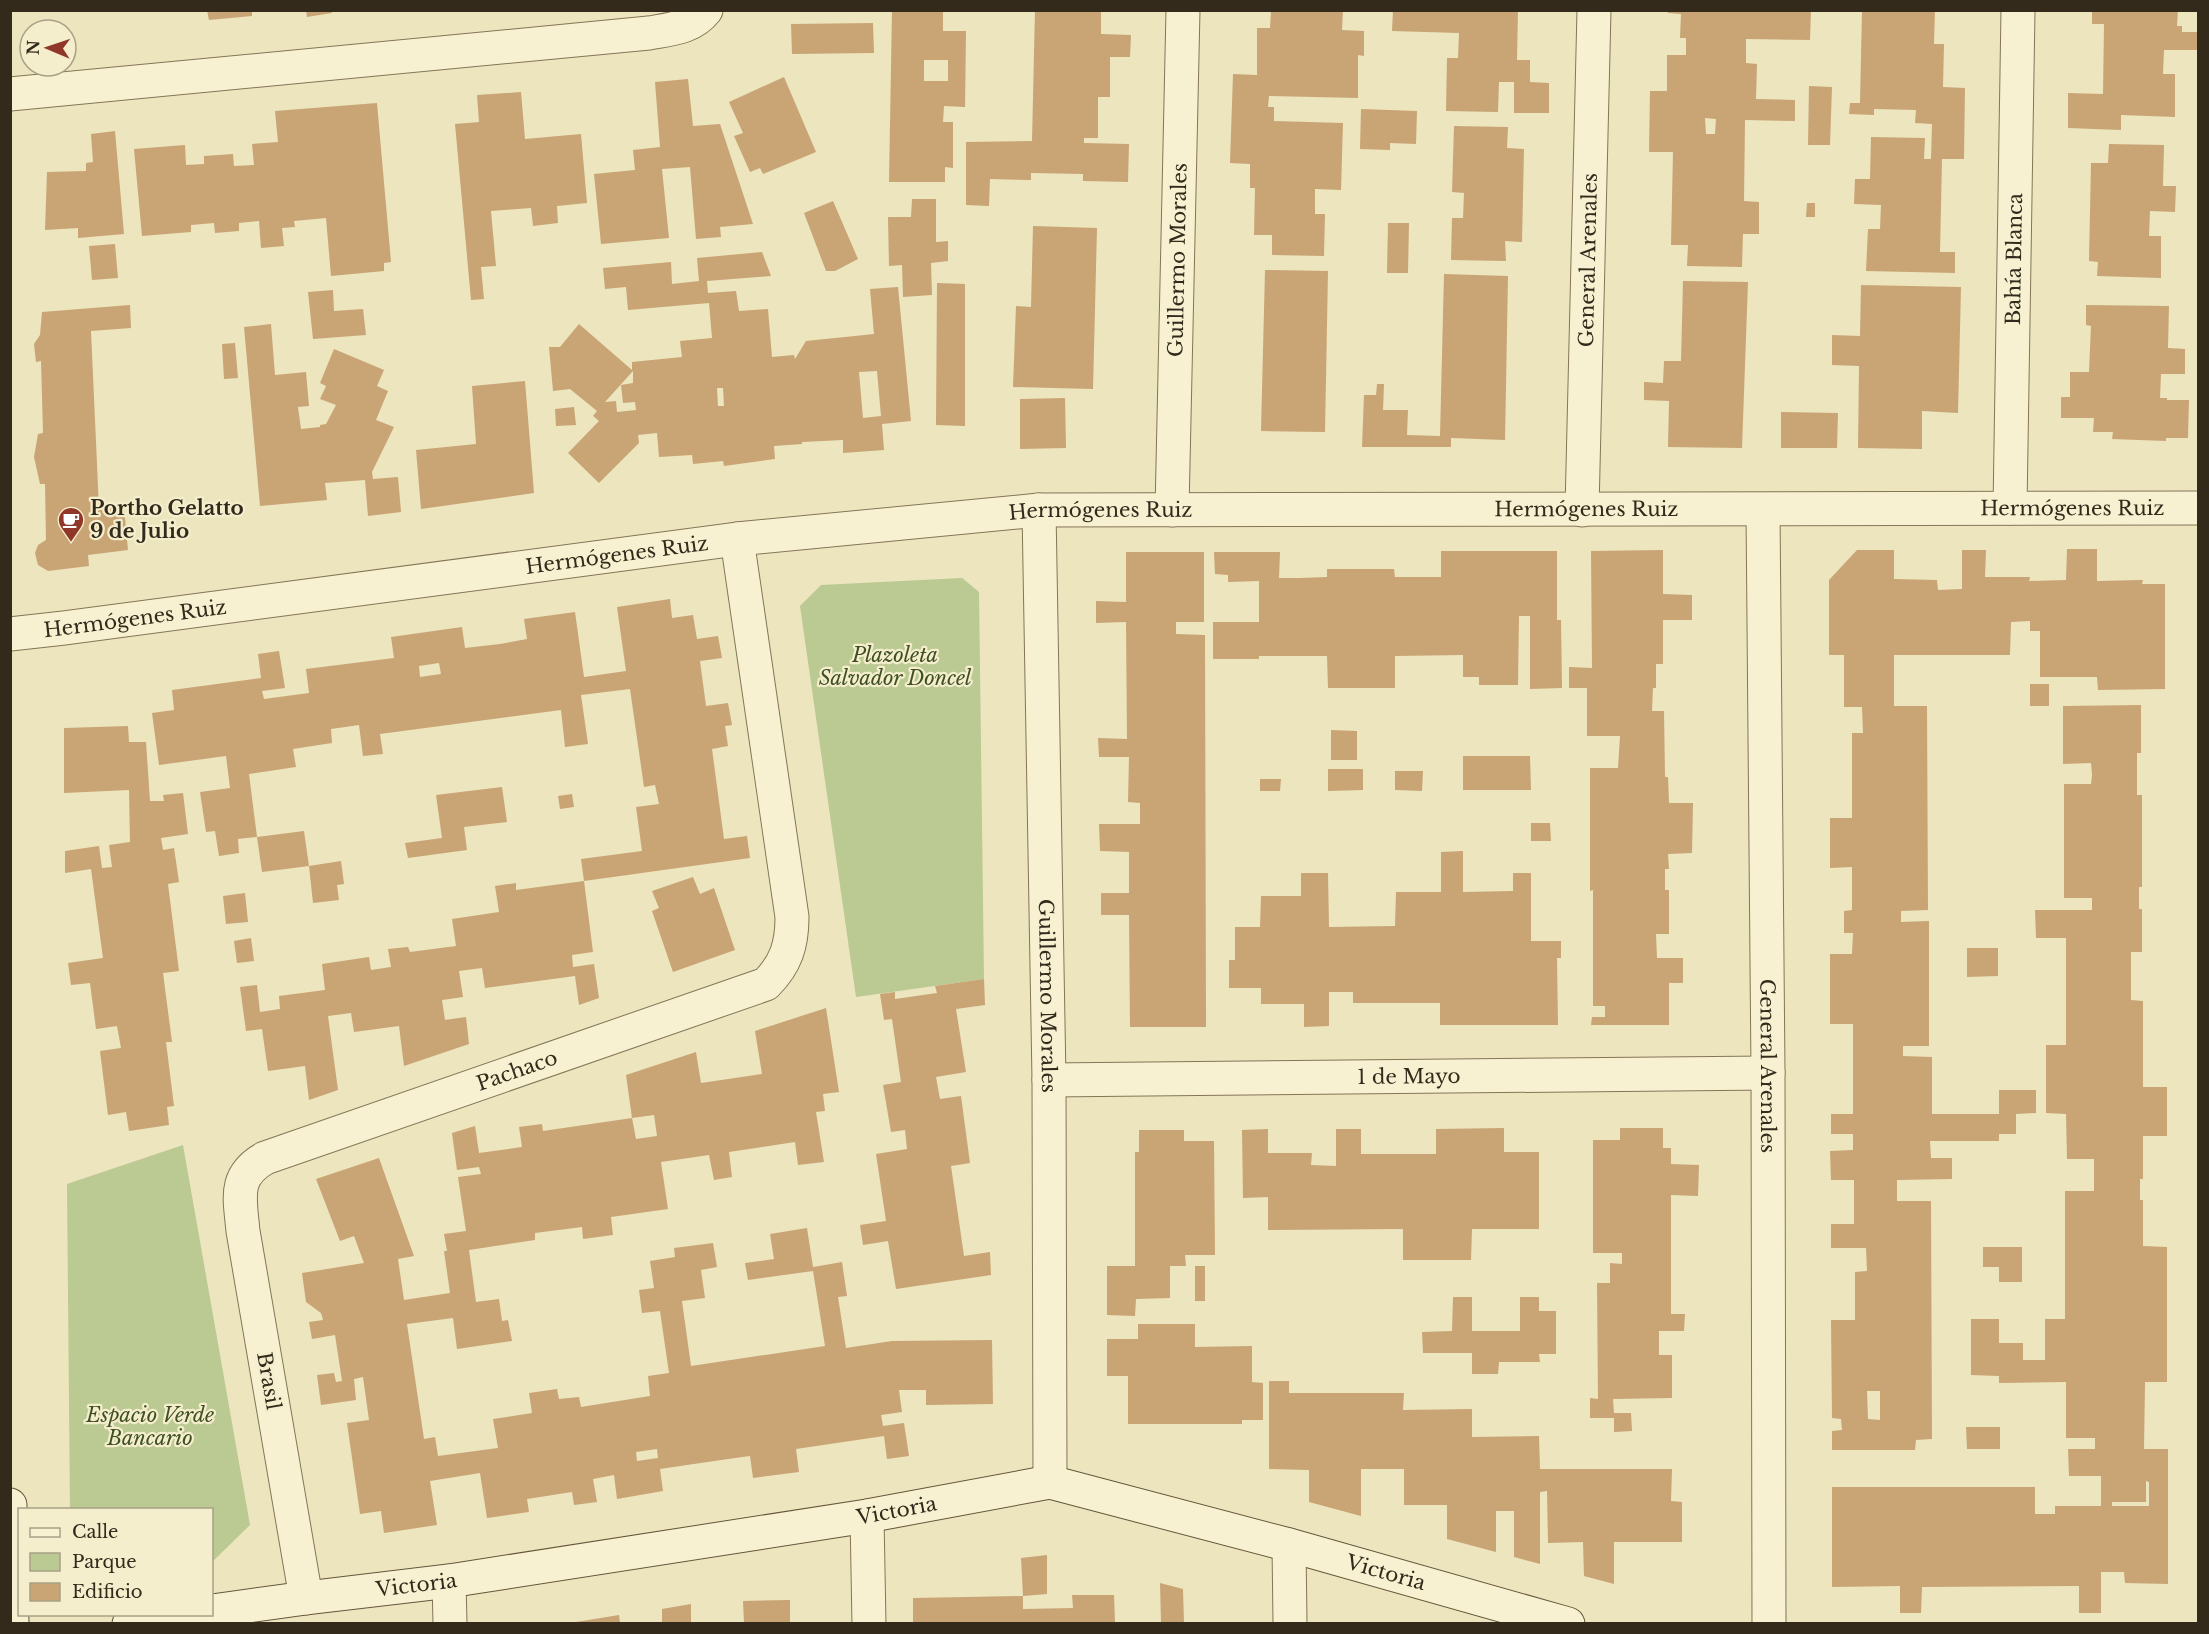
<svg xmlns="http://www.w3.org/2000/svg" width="2209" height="1634" font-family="'Libre Baskerville',serif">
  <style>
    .green { fill: #bbc993 }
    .building { fill: #c9a475; fill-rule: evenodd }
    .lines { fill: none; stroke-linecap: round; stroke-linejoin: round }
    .street-casing { stroke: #847557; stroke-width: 35 }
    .secondary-casing { stroke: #65563b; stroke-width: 35 }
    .street { stroke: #f7f1d1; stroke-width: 33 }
    .secondary { stroke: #f7f1d1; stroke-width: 33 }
    .labels { text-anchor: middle; stroke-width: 4.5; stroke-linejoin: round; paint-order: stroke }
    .street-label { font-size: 20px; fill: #332a1c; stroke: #f4eecd }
    .poi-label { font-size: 20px; font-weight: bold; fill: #332a1c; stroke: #f4eecd; text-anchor: start }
    .park-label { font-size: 20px; font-style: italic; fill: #3e4f23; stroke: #f4eecd }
  </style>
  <rect width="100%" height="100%" fill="#ece5be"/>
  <path class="green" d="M962,578L979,592L984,979L856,997L800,606L821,585Z
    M183,1145L250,1525L212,1562V1510L70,1509L67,1184Z"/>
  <path class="building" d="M207,10H252V16L209,20Z
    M306,10H331L332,13L307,17Z
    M892,10H943V31H966L965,107L944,106L943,122H953V168L945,167V182H889ZM924,60H948V81H924Z
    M1035,10H1101V34L1131,35L1130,57H1110V97H1098V138H1084V143L1129,144L1128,182L1083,181V174L1031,173V180L990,179L989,206L966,205V142L1032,141Z
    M1271,10H1343L1342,30L1364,31V56L1358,55V98L1269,96L1268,107H1274V121L1343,123L1341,190L1315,189V214H1325L1324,256L1272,255V235H1254L1255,188H1250V164L1230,163L1233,74L1257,75V28H1270Z
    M1393,10H1518L1517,60H1530V82L1549,83V113H1514V82H1499L1498,112L1446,111L1447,58H1458L1459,33L1392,31Z
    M1668,10H1811L1810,40L1746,39V63L1757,64L1756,99L1795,100V121L1745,120L1744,201L1759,202V234H1743L1742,267L1687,266L1688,245H1671L1673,152H1649L1650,91H1667V55H1686V38H1680L1681,14L1668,13ZM1705,118L1716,119L1715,134H1706Z
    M1862,10H1935L1934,44H1944L1943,87L1965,88L1964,159H1942L1940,252H1955V273L1866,271L1868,229H1880L1881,205L1854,204L1855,179H1870L1871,137L1925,138L1924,159H1931L1932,124L1915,123L1916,110L1874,109V115L1849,114L1850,103H1860Z
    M2092,10H2178L2177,26H2182V32H2198V50H2164L2163,74H2175V117L2121,115V130L2068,128V93L2103,94L2104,24H2092Z
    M873,23L874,53L792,54L791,24Z
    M784,77L816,152L763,174L760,168L750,172L734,136L743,133L729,102Z
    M688,79L693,126L720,124L753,224L720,227L721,237L696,239L690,167L662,169L669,238L601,244L594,174L635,170L633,150L660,147L655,82Z
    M1809,86L1832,87L1830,145H1808Z
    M521,92L525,139L581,134L587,203L557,206L558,223L533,226L531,208L491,211L496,266L481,267L484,299L471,300L455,124L479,122L477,95Z
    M377,103L391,262L384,263V271L331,276L326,218L294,221L295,227L282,228L284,246L261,248L259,221L239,223V231L215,233L214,223L191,225V232L142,236L134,149L185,145L186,165L204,164V156L233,154L234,166L254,165L252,144L278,142L275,111Z
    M1361,109L1417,111L1416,144L1390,143V150L1360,149Z
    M1454,126L1508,127L1507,148L1524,149L1522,242L1505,241L1506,261L1451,260L1452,218H1463L1464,193L1452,192Z
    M115,131L124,234L78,238V228L45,230L47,172L86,171V163L93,162L91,134Z
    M2109,144L2164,145L2163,186H2176L2175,212L2150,211L2149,236H2161V278L2097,276L2098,262L2089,261L2091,163H2108Z
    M912,199H936V242L948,241V261L931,263L932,295L903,297L902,265L889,266L888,217H911Z
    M833,201L858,259L835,271H826L804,213Z
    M1807,203H1815V217H1806Z
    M1388,223H1409L1408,273H1387Z
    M1033,226L1097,228L1093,389L1013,387L1016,306L1031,307Z
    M115,244L118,278L92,280L89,246Z
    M762,252L771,276L707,281L708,293L736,291L739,311L768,309L772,357L794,355L795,359L806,341L874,334L870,289L898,287L911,421L882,424L884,450L843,453V440L802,442V444L774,446L775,459L724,466L723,461L693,464L692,455L659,457L657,433L638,435L639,443L599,483L568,453L599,421L593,416L597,411L570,389L553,391L549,347H560L579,324L632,370V362L682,357L680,341L712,338L709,303L628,310L626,287L605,289L603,268L671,262L672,284L699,281L697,258ZM633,371V383L621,385L623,403L635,402L636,410L617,412L616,401L605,402ZM877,371L881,416L863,418L859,372ZM717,388H723L724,406H718Z
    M1265,270L1328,271L1325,432L1261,431Z
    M1444,274L1508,276L1505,440L1451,438V447H1362L1364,395H1376L1377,384H1384L1383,410H1408L1407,435L1440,436Z
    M1683,281L1748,282L1742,448L1668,447L1669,401L1644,400V382L1663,383L1664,361H1681Z
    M937,283L965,284V426L936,425Z
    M1861,285L1961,287L1958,413L1922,411V449L1858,448L1859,366L1832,365V335L1860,336Z
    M333,290L334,311L363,309L366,335L313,339L308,292Z
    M130,305L131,328L91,331L99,509L124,507L128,550L88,555L89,566L48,571L38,565L35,553L38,545L46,540L45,484H40L34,457L38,434L43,433L41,361L36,362L34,344L40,335L42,312Z
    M2086,305L2169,306L2168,348L2185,349V374H2161L2160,398H2167V400H2189L2188,438H2166V441L2112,439L2113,432H2093L2094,418H2061V397H2070V372H2089L2091,326L2086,325Z
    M271,324L275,375L306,372L309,406L298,407L301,429L320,427V425L326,424L336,405L320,399L326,386L320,383L334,349L384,370L377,386L388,391L376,420L394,427L372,472L373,479L398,477L401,512L368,516L365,480L325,483L327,500L260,506L244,327Z
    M235,343L238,378L224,379L222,344Z
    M525,381L534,493L421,509L416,450L476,444L472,386Z
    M1065,398L1066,448L1020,449V399Z
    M574,407L576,425L556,426L555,409Z
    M1781,412L1838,413L1837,448H1781Z
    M2067,549H2097V581L2143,580L2142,584H2165V689L2098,690L2097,677H2040V631H2030V621L2011,622L2010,655H1894V706H1927L1928,910L1901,911V922L1929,921V1046H1903V1056L1932,1057V1114H1999V1090H2036V1113L2016,1114V1134H1999V1141H1930L1931,1158H1952V1179L1897,1180V1201H1931L1932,1439L1916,1440L1915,1450H1832V1431L1842,1430L1841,1419L1832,1418L1831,1320H1855V1272L1867,1271L1866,1248H1831V1224H1854V1180H1831L1830,1151L1853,1150V1134H1831V1114H1853V1024H1830V954H1852L1853,933H1844V911L1852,910V867L1830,868V818H1852V733H1863L1862,707H1844V655H1829V580L1857,550H1894V579L1937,580L1938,590L1962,589V550H1986L1985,577H2030L2029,581L2066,580ZM1867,1391H1880V1420L1868,1419Z
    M1663,550V594L1692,595V620H1663V664H1656V688H1653L1652,711H1664L1665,777H1668L1669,803H1693L1692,853L1668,854L1669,869H1665V890H1669V934H1656L1657,958H1683V983H1669V1025H1591L1592,1017H1605V1006H1593V890L1590,891V768H1618L1620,736H1587V688H1569V667L1592,668L1591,551Z
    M1441,551H1557V620H1561L1562,688L1530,689V616H1519L1518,685H1479V677H1463V655L1395,656V688H1328L1327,656H1259V659H1213V622H1259V581L1228,582V575L1215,574L1214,552H1280L1279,578H1300L1327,577V569H1394L1395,577H1441Z
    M1126,552H1204V622H1176V634L1205,635L1206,1027H1130L1129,915H1101V893H1129V852L1100,851L1099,824H1140V803L1128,802L1129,757H1099L1098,738L1127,739L1126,622L1096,623V601L1126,602Z
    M670,599L672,618L693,615L697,639L718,636L722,658L700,661L706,706L728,703L732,725L725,726L728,746L712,749L724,839L747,836L750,858L584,881L581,859L642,851L636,807L659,804L655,785L644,787L630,689L581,695L588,744L565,747L561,710L380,734L383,754L363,756L359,725L331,729L332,743L293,749L296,767L249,774L257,837L238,839L239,853L219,856L215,831L206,832L200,792L230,788L226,756L159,765L152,713L174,710L172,690L261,678L258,654L279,651L285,688L262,691L264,699L309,693L306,669L394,658L391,637L462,627L465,648L500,644L527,639L524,619L575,612L584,677L626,671L617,607ZM439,663L441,674L420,677L419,666Z
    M2030,684H2049V706H2030Z
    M2141,705V753H2137V795H2142V887H2139V909H2142V952H2131V1000L2143,1001V1087H2167V1136H2143V1179H2140V1200H2143V1246L2167,1247V1382H2145L2144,1449H2168V1584L2125,1583L2124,1572H2101V1613H2079V1586L1922,1587L1921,1613H1900V1586L1832,1587V1487H2035V1514H2055V1506H2101V1476H2069L2068,1449H2095V1438H2066V1382L1999,1383V1376L1971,1375V1319H1999V1343H2023V1360H2045V1319H2065V1191H2094V1159H2067L2066,1114L2046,1113V1045H2066V938H2036L2035,910H2092V898H2064V784H2091L2092,775L2091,763L2063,764V706ZM2146,1481L2149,1482V1506H2112V1502H2146Z
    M128,726L129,742H146L150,801H164L163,795L183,793L188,834L161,838L163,850L174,848L179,882L168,884L179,971L163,973L172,1042H166L174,1106L167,1107L169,1125L129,1131L126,1112L108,1115L100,1051L121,1048L117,1026L96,1029L90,983L71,985L68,963L103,958L91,869L65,873V851L99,846L102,868L112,867L109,845L130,842L129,790L64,793V728Z
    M1331,730L1357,731V760H1331Z
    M1463,756H1530L1531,790H1463Z
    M1328,769H1363V790L1328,791Z
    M1395,771H1423L1422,791L1395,790Z
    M1260,779H1281L1280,791H1260Z
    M502,787L507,822L464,827L467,850L408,858L405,843L442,838L436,795Z
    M572,794L574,807L560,809L558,796Z
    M1531,823H1550L1551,841H1531Z
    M304,831L309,866L262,872L257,837Z
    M1463,851V892L1513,891V873H1531V941H1561V958H1557L1558,1025H1440V1003H1353V992H1329V1026L1304,1027V1004H1261V988H1229V960H1235V927H1260L1261,896H1301V873H1328L1329,927L1395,926L1396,892H1441V852Z
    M341,861L344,884L337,885L339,900L313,903L309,866Z
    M693,877L700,894L714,888L735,950L673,972L652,911L659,908L652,891Z
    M584,881L593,952L572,955L573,967L594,964L599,998L579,1005L575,976L485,988L482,968L459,971L463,997L442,1000L445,1020L466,1017L469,1044L404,1066L399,1026L354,1032L351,1013L328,1016L338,1090L309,1100L305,1066L268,1071L262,1029L246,1031L240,987L257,985L260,1012L280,1009L279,996L325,990L322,964L369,957L371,970L391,967L388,949L408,947L410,952L456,946L452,919L499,912L495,886L516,883V890Z
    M245,893L248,922L226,924L223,896Z
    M251,938L254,961L237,963L234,941Z
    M1967,948H1998V976L1967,977Z
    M984,979L985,1005L956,1009L966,1072L936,1077L940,1099L961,1096L970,1163L951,1166L964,1256L990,1252L991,1275L896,1289L888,1241L863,1245L860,1225L886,1221L876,1154L907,1149L905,1130L891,1132L883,1085L901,1082L892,1019L884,1020L880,994L895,992V999L937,993L935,986Z
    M826,1008L839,1092L823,1094L825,1111L816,1112L824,1162L798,1165L795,1142L729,1152L732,1177L714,1180L709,1155L661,1162L668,1209L611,1217L613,1235L583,1239L582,1227L535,1233V1240L469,1250L476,1302L499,1299L502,1321L508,1320L512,1341L457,1349L453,1318L407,1324L424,1439L435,1437L438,1456L498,1448L493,1419L532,1413L529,1393L557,1389L559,1399L579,1397L581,1407L650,1396L648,1376L669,1373L660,1311L642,1313L639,1290L654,1288L650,1261L675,1257L674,1248L713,1243L717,1267L701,1270L705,1298L682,1301L691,1366L825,1346L813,1271L748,1280L745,1263L774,1259L770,1234L807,1228L813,1267L842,1262L847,1296L838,1297L846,1348L892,1341L992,1340L993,1404L926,1405V1390H899L902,1412L881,1415L883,1426L904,1423L909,1456L887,1459L884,1436L796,1449L799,1472L753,1478L750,1456L721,1460L660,1469L663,1491L617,1499L614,1475L593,1479L597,1502L574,1505L572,1492L527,1499L529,1512L487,1518L480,1473L430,1481L437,1525L384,1533L381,1511L360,1514L347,1423L369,1420L363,1377L354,1379L356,1400L321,1405L317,1375L334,1373L336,1382L342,1381L335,1335L312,1339L309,1322L323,1320L321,1313L306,1302L302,1273L364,1263L354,1236L340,1241L316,1179L379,1158L414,1256L398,1259L404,1300L450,1293L444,1251H447L444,1234L466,1231L458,1177L481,1174L479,1167L457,1170L452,1133L475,1126L479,1153L522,1147L519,1127L542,1124L543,1131L632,1118L636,1139L657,1136L654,1115L632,1118L626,1075L696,1052L701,1083L762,1074L755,1031ZM657,1449L658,1458L637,1461L636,1452Z
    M1504,1128V1152H1539V1229H1472L1471,1260H1403V1229L1268,1230V1197L1243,1198L1242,1130L1268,1129V1153H1312L1311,1165L1336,1166V1129H1361V1154H1436V1129Z
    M1620,1128H1663V1148H1671V1164L1699,1165L1698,1196L1671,1195V1314H1685L1684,1331H1659V1355H1672V1398L1613,1399L1614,1413H1631L1632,1431L1614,1432V1418H1590V1398L1598,1399L1597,1283H1610V1263L1622,1264V1253H1593V1140H1620Z
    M1139,1130H1184V1141H1214L1215,1255H1185L1186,1266H1170V1298L1136,1299L1135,1316L1107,1315V1266H1135V1152H1139Z
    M1983,1247H2022V1282H1999V1267H1983Z
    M1195,1266H1205V1301H1195Z
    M1453,1297H1472V1331H1520V1297H1539V1311H1556V1354H1539L1540,1362H1499L1498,1374H1472V1353H1423L1422,1332L1452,1331Z
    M1138,1324H1195V1347L1252,1346V1382L1263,1383V1420H1242V1424H1128V1376H1107V1339H1138Z
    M1269,1381H1289V1393H1404L1403,1410L1472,1409V1437L1539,1436L1540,1469H1672L1671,1501L1682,1502V1542H1614V1584L1584,1576L1583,1542L1548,1543L1547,1491L1540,1492V1564L1514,1557V1511H1496V1552L1447,1539V1505H1404V1469H1361V1516L1309,1502V1470L1269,1469Z
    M1966,1427H2000V1449H1967Z
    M1047,1555V1594L1023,1596L1021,1558Z
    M1160,1583L1183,1589L1184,1623H1161Z
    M1072,1595H1114L1115,1623H913V1598L1023,1596V1609L1073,1608Z
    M790,1600V1623H744L743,1601Z
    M691,1604V1623H662V1609Z
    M619,1615L620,1623H576V1622Z"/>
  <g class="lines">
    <g class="street-casing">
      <g id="street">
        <path d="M10,94L649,33C671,29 692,28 706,10"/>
        <path id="s1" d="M2010,508L2018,10"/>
        <path id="s2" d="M1039,510L1049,1080L1050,1482"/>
        <path id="s3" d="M1172,510L1183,10"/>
        <path id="s4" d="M1582,510L1594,10"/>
        <path id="s5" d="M1763,510L1768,1073L1769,1624"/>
        <path id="s6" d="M10,634L64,628L737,539L1039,510L2198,508"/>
        <path id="s7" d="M1049,1080L1768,1073"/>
        <path d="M867,1516L869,1624"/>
        <path d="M1289,1545L1290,1624"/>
        <path d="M449,1581L450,1624"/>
        <path id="s8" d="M306,1598L243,1231C240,1198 233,1176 265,1158L766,984C786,964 792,945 792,917L737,539"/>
      </g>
    </g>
    <g class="secondary-casing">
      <g id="secondary">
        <path d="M10,1505L12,1624"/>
        <path id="s9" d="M212,1611L306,1598L449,1581L867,1516L1050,1482L1289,1545L1568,1624"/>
        <path d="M129,1624L190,1614"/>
      </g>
    </g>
    <use href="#street" class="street"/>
    <use href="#secondary" class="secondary"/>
  </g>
  <defs>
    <g id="cafe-pin" transform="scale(1.35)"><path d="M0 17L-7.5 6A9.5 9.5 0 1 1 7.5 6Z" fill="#913729" stroke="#f4eecd"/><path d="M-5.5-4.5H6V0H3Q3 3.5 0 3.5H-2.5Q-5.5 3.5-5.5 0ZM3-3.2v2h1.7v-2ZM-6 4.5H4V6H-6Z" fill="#fff"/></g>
  </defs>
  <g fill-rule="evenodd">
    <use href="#cafe-pin" x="71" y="520"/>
  </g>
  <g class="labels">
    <g class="street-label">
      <text dy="7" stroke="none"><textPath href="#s1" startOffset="249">Bahía Blanca</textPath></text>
      <text dy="7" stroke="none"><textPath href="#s3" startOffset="250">Guillermo Morales</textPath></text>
      <text dy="7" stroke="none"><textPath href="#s4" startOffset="250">General Arenales</textPath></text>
      <text dy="7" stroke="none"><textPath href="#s6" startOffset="2070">Hermógenes Ruiz</textPath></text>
      <text dy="7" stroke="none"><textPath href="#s6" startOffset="1584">Hermógenes Ruiz</textPath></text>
      <text dy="7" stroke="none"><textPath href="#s6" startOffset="1098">Hermógenes Ruiz</textPath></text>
      <text dy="7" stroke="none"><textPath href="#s6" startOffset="612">Hermógenes Ruiz</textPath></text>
      <text dy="7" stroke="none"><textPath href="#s6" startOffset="126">Hermógenes Ruiz</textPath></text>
      <text dy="7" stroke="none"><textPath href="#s2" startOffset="486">Guillermo Morales</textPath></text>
      <text dy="7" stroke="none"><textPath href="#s5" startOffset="556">General Arenales</textPath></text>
      <text dy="7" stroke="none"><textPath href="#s8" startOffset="722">Pachaco</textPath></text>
      <text dy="7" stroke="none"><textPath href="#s7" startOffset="360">1 de Mayo</textPath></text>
      <text transform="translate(269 1381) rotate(80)" y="7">Brasil</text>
      <text dy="7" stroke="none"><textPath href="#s9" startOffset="692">Victoria</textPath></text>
      <text dy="7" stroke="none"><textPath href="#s9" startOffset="1196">Victoria</textPath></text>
      <text dy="7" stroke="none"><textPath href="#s9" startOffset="206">Victoria</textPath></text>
    </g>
    <g class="poi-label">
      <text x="90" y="515">Portho Gelatto<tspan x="90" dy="23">9 de Julio</tspan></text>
    </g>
    <g class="park-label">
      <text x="895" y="662">Plazoleta<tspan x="895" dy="23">Salvador Doncel</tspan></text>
      <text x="150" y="1422">Espacio Verde<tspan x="150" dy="23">Bancario</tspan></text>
    </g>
  </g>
  <rect width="2209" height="1634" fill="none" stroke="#332a1c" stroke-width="24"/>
  <rect x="18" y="1508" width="195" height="108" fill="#f4eecd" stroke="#a7a086" stroke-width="1.5"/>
  <rect x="30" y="1528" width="30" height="9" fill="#f7f1d1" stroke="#a7a086" stroke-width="1.5"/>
  <text x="72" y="1538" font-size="18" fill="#332a1c">Calle</text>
  <rect x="30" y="1553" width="30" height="18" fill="#bbc993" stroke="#a7a086" stroke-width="1.5"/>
  <text x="72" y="1568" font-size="18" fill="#332a1c">Parque</text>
  <rect x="30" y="1583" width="30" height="18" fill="#c9a475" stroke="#a7a086" stroke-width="1.5"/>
  <text x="72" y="1598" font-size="18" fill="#332a1c">Edificio</text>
  <g transform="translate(48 48) rotate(272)"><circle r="28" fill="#f4eecd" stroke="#a7a086" stroke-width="1.5"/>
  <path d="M0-4.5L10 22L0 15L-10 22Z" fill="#913729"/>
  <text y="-9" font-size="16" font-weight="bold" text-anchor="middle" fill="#332a1c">N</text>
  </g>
</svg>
